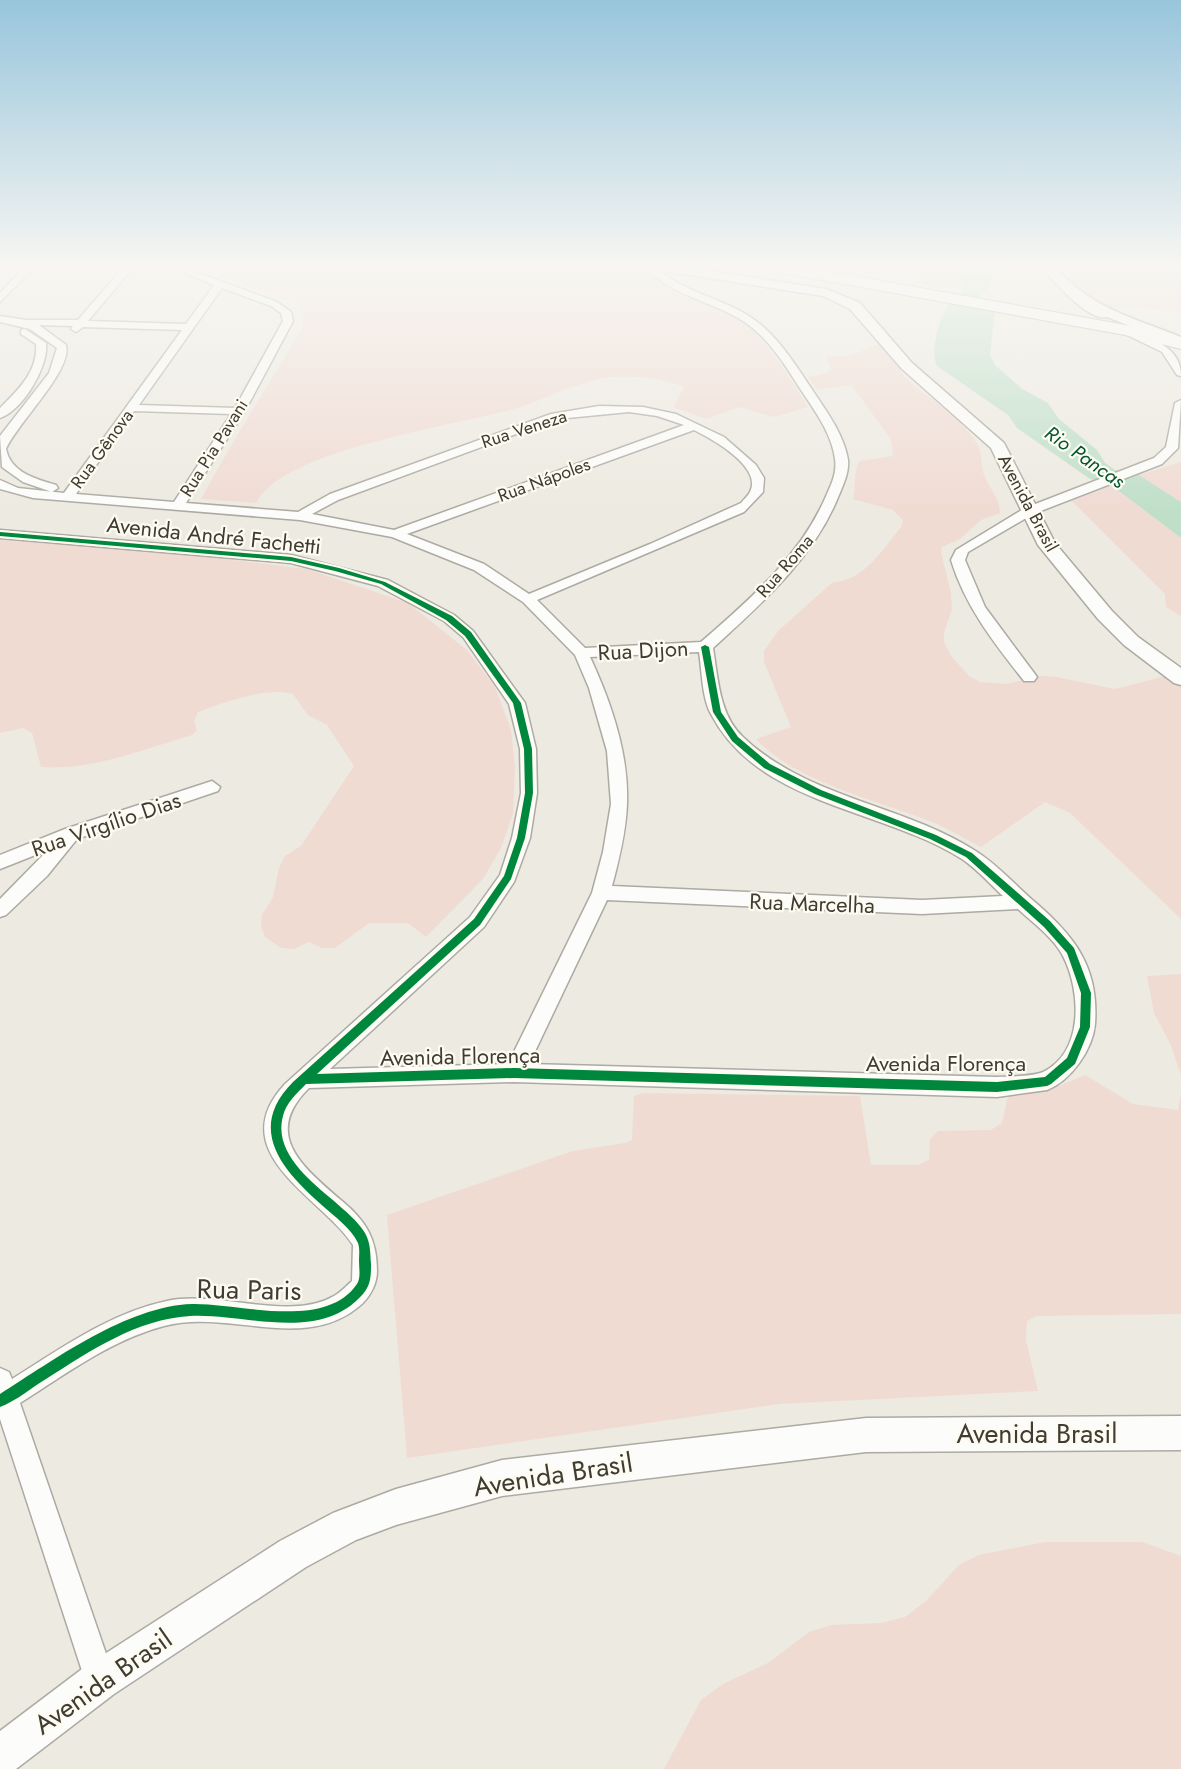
<svg xmlns="http://www.w3.org/2000/svg" width="1181" height="1769" font-family="Jost,sans-serif">
  <style>
    .green { fill: #f0dbd3 }
    .water { fill: #c0dfc9 }
    .lines { fill: none; stroke-linecap: round; stroke-linejoin: round }
    .street-casing { stroke: #acaaa2; stroke-width: 3 }
    .secondary-casing { stroke: #acaaa2; stroke-width: 3 }
    .highway-casing { stroke: #acaaa2; stroke-width: 2 }
    .street { fill: #fcfcfa; fill-rule: evenodd }
    .secondary { fill: #fcfcfa; fill-rule: evenodd }
    .highway { fill: #fcfcfa; fill-rule: evenodd }
    .cycleway-casing { stroke: #fefbf0; stroke-width: 4 }
    .cycleway { fill: #00873e; fill-rule: evenodd }
    .labels { text-anchor: middle; stroke-width: 4.5; stroke-linejoin: round; paint-order: stroke }
    .far-street-label { font-size: 18px; fill: #3e3c34; stroke: #fefbf0 }
    .far-water-label { font-size: 20px; font-style: italic; fill: #055635; stroke: #fefbf0 }
    .street-label { font-size: 22px; fill: #3e3c34; stroke: #fefbf0 }
    .near-street-label { font-size: 27px; fill: #3e3c34; stroke: #fefbf0 }
  </style>
  <rect width="100%" height="100%" fill="#edeae1"/>
  <path class="green" d="M189,264H644C663,295 710,299 739,320C770,342 788,375 808,407L774,417L739,407L707,419L673,407L684,387C664,378 634,375 612,377C581,380 547,399 517,408C459,425 282,449 256,503L201,499C233,440 269,384 303,326V314L299,305Z
    M917,264H964L961,289L923,285Z
    M1054,264H1181V313L1129,306L1107,309L1068,279Z
    M876,345C895,346 894,366 905,377C928,399 960,415 977,444C983,454 980,465 984,475C989,488 1000,498 1000,513L981,520L960,539L942,547L941,552L951,593L952,609L944,633V642L951,656L970,677L980,682L1006,684L1042,676L1057,677L1115,689L1169,675L1181,683V919L1070,813L1045,802L981,847C963,838 946,827 927,820C875,800 794,781 756,739L791,727L764,662V651L778,631L833,582C863,582 884,548 901,527L903,520L893,510L853,499C856,487 853,470 860,461L893,456L891,439L851,385L817,390L808,377L828,372L831,368L825,357L851,355Z
    M1181,462V502L1139,475Z
    M1111,485L1181,538V616L1166,607L1165,594L1070,499Z
    M0,540L167,552L307,569L408,603L467,650L495,687L511,730L515,767L513,814L501,848L483,879L426,937L408,923H369L335,948H322L309,942L294,949L281,948L265,937L261,926L262,915L273,897L279,868L285,856L301,846L354,766L327,725L308,715L293,694C267,686 223,703 198,712L194,721L197,730L192,735C144,749 92,771 41,767L32,733L23,728L0,733Z
    M1181,974V1075L1170,1043L1154,1013L1147,976Z
    M1085,1075L1133,1104L1178,1110L1181,1093V1314L1037,1316L1027,1321L1026,1340L1038,1391L779,1404L407,1458L387,1215L573,1151L625,1143L632,1140L634,1096L643,1093L860,1096L871,1165H918L929,1160L930,1139L938,1131L991,1130L1002,1123L1008,1096L1054,1088Z
    M1045,1542H1142L1181,1556V1769H664L701,1700L723,1684L768,1663L809,1632L832,1625L881,1623L905,1617L926,1601L959,1565L979,1555Z"/>
  <path class="water" d="M964,264H995L996,269L988,288L979,297L995,309L990,355L995,365L1022,389L1048,403L1059,419L1097,450L1105,463L1115,470L1139,475L1181,502V538L1111,485L1090,479L1017,428L1008,415L937,366C929,351 940,317 950,302C952,299 957,296 961,294Z"/>
  <g class="lines">
    <g class="street-casing">
      <path id="street" d="M28,264H38L0,302V293Z
        M126,264H136L88,321L186,324L214,285L163,264H174L277,302L291,312L293,321L245,411L186,503L298,512L330,494L551,414L599,406L643,407L676,414L724,437L756,465L764,478L763,492L744,512L537,600L585,648L701,642C750,599 801,556 827,494C832,483 837,472 835,459C832,434 815,411 801,390C785,365 769,338 743,321C712,301 668,295 644,265L653,264C680,293 724,297 756,321C780,339 796,366 813,391C827,412 844,435 848,460C849,473 844,483 839,495C814,558 762,603 713,648C718,678 719,715 743,737C807,798 901,804 974,850C996,863 1016,886 1036,903C1076,938 1099,968 1095,1024C1093,1049 1071,1081 1047,1090L997,1097L514,1082L309,1088C261,1135 304,1168 342,1201C366,1221 377,1239 377,1271C377,1283 371,1295 363,1303C307,1355 229,1308 164,1326C111,1340 66,1374 20,1403L115,1680L110,1690L100,1695L90,1690L85,1680L0,1419V1368L9,1372L12,1379C60,1349 110,1313 167,1301C218,1290 289,1322 334,1296C341,1292 346,1286 352,1281L353,1245C322,1197 221,1153 285,1084L470,917L500,875L512,838L521,793L520,749L509,704L463,637L444,621L378,586L291,563L0,538V530L291,555L388,580L454,615L473,631L525,703L536,749L537,793L530,838L514,882L484,927L330,1069L508,1064L592,893L603,852L611,804L607,751L589,688L575,655L523,602L474,570L392,537L300,520L33,498L0,489V480L18,488L64,493L182,330L83,327L76,332L71,329L73,326L39,325L66,345C73,370 18,422 6,449C11,473 36,479 56,485L58,488L52,492L23,482L2,467L0,436L49,373L57,348L30,329L0,322V316L26,320H78ZM222,288L271,306L281,313L283,321L235,408L139,405ZM134,411L231,414L174,502L76,494ZM629,412L657,416L684,425L394,530L312,514L338,500L557,419ZM694,430C712,439 763,467 750,492C748,496 743,500 741,503L650,544L529,594L484,564L407,534ZM699,652C702,671 702,698 711,714C759,806 882,808 962,859C977,869 990,884 1003,896L922,900L612,886C619,860 626,832 627,804C629,754 611,702 590,657ZM607,900L922,914L1018,909C1033,923 1054,938 1063,956C1081,991 1084,1052 1043,1072C1031,1077 1010,1076 997,1077L529,1064Z
        M25,329L46,343C49,367 22,411 0,418V408C18,390 38,372 36,344L21,334V330Z
        M1123,329H1131C1153,340 1181,347 1181,376L1177,375L1162,352L1123,333Z
        M1181,400L1178,448L1162,464L1033,514L968,552L965,560L985,607L1037,677L1034,681H1024C994,643 965,606 951,560L956,550L1025,508L1154,458L1166,447L1175,403Z
        M212,781L220,787L218,791L77,839L47,876L6,915L0,917V899L48,850L0,869V855L65,829Z"/>
    </g>
    <g class="secondary-casing">
      <path id="secondary" d="M638,264H665L826,289L860,303L912,363L1004,443L1055,543L1112,611L1138,637L1181,668V685L1174,683L1124,645L1098,619L1038,545L991,448L902,369L850,309L823,296L644,268Z
        M1040,264H1052C1090,308 1129,316 1181,337V346L1107,317C1088,322 1050,278 1040,264Z
        M1181,1416V1450L866,1452L502,1496L396,1525L356,1540L306,1567L114,1694L16,1769H0V1731L86,1666L280,1541L333,1513L396,1489L502,1460L866,1418Z"/>
    </g>
    <g class="highway-casing">
      <path id="highway" d="M754,264H787L1126,325L1181,339V349L1125,335L762,269Z"/>
    </g>
    <use href="#street" class="street"/>
    <use href="#secondary" class="secondary"/>
    <use href="#highway" class="highway"/>
    <g class="cycleway-casing">
      <path id="cycleway" d="M0,532L291,557L339,568L385,582L452,616L471,632L521,703L532,749L533,793L525,838L511,879L480,925L317,1074L514,1068L997,1082L1045,1077L1067,1058L1080,1027L1081,993L1067,953L1044,927L966,857L930,839L815,794L764,768L732,741L713,712L701,647L705,645L709,647L721,712L738,737L770,764L821,790L936,835L972,853L1050,921L1074,948L1091,993L1090,1027L1075,1064L1051,1084L1047,1086L997,1092L514,1078L306,1084C297,1093 286,1103 283,1116C273,1152 310,1181 334,1201C345,1211 357,1220 365,1233C371,1244 370,1253 371,1264C371,1275 371,1285 363,1294C319,1344 246,1313 190,1316C137,1319 90,1351 46,1379C31,1388 16,1401 0,1407V1394C54,1360 127,1306 192,1304C239,1303 325,1331 357,1284C361,1277 359,1269 359,1261C359,1255 360,1249 358,1243C351,1228 335,1217 324,1207C284,1172 245,1130 293,1082L474,919L504,876L517,838L525,793L524,749L513,703L465,636L446,620L381,584L335,571L291,561L0,536Z"/>
    </g>
    <use href="#cycleway" class="cycleway"/>
  </g>
  <linearGradient id="sky" x2="0" y2="1"><stop stop-color="#98c5dc"/><stop offset="0.52" stop-color="#f7f6f2"/><stop offset="1" stop-color="#f7f6f2" stop-opacity="0"/></linearGradient>
  <rect width="1181" height="511" fill="url(#sky)"/>
  <g class="labels">
    <g class="far-street-label">
      <text transform="translate(524 429) rotate(-18)" y="6">Rua Veneza</text>
      <text transform="translate(214 448) rotate(-58)" y="6">Rua Pia Pavani</text>
      <text transform="translate(102 449) rotate(-54)" y="6">Rua Gênova</text>
      <text transform="translate(544 480) rotate(-20)" y="6">Rua Nápoles</text>
      <text transform="translate(1028 503) rotate(62)" y="6">Avenida Brasil</text>
      <text transform="translate(785 566) rotate(-49)" y="6">Rua Roma</text>
    </g>
    <g class="far-water-label">
      <text transform="translate(1085 457) rotate(35)" y="7">Rio Pancas</text>
    </g>
    <g class="street-label">
      <text transform="translate(214 535) rotate(6)" y="8">Avenida André Fachetti</text>
      <text transform="translate(643 650) rotate(-3)" y="8">Rua Dijon</text>
      <text transform="translate(106 824) rotate(-19)" y="8">Rua Virgílio Dias</text>
      <text transform="translate(812 903) rotate(2)" y="8">Rua Marcelha</text>
      <text transform="translate(460 1056) rotate(-1)" y="8">Avenida Florença</text>
      <text x="946" y="1071">Avenida Florença</text>
    </g>
    <g class="near-street-label">
      <text transform="translate(249 1290) rotate(1)" y="9">Rua Paris</text>
      <text x="1037" y="1443">Avenida Brasil</text>
      <text transform="translate(553 1475) rotate(-9)" y="9">Avenida Brasil</text>
      <text transform="translate(103 1682) rotate(-35)" y="9">Avenida Brasil</text>
    </g>
  </g>
</svg>
